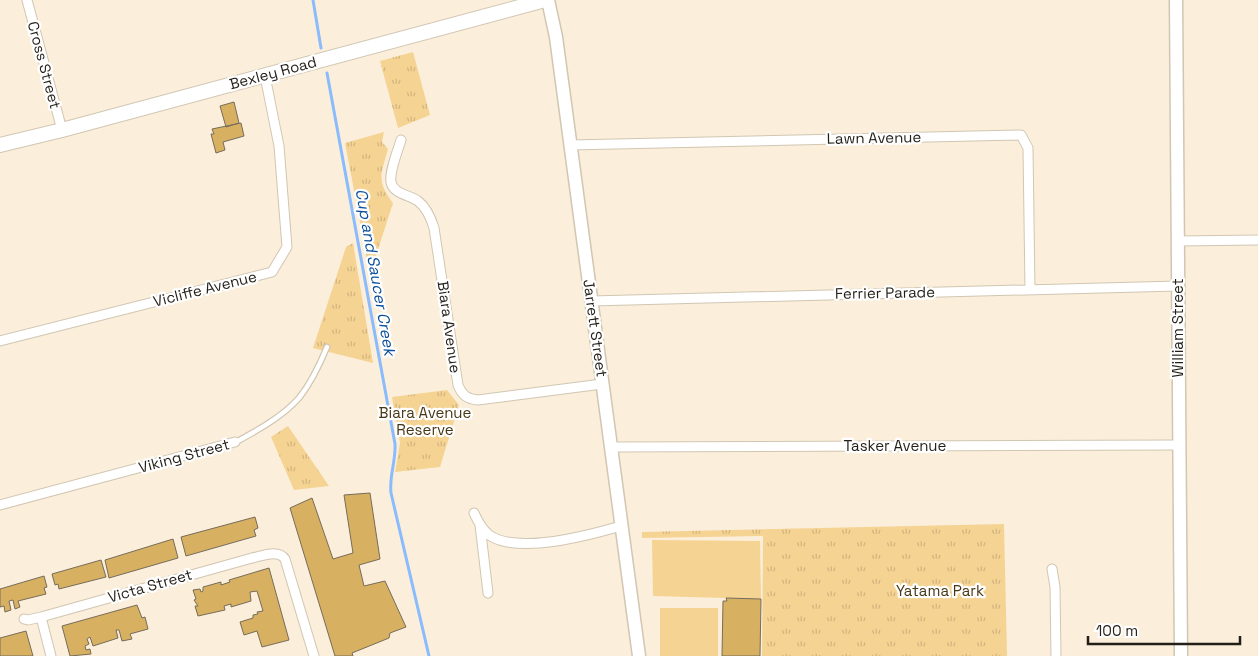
<svg xmlns="http://www.w3.org/2000/svg" width="1258" height="656" font-family="'Space Grotesk',sans-serif">
  <style>
    .grass { fill: #f5d393 }
    .park { fill: url(#park-tufts) }
    .lines { fill: none; stroke-linecap: round; stroke-linejoin: round }
    .stream { stroke: #8abcfd; stroke-width: 3 }
    .building { fill: #d8b061; stroke: #766c5a }
    .lane-casing { stroke: #d1c6b2; stroke-width: 7 }
    .street-casing { stroke: #d1c6b2; stroke-width: 11 }
    .secondary-casing { stroke: #d1c6b2; stroke-width: 15 }
    .primary-casing { stroke: #d1c6b2; stroke-width: 16 }
    .lane { stroke: #fff; stroke-width: 4.5 }
    .street { stroke: #fff; stroke-width: 9 }
    .secondary { stroke: #fff; stroke-width: 12 }
    .primary { stroke: #fff; stroke-width: 14 }
    .labels { text-anchor: middle; stroke-width: 4.5; stroke-linejoin: round; paint-order: stroke }
    .street-label { font-size: 15px; fill: #231f18; stroke: #fff }
    .park-label { font-size: 15px; fill: #483715; stroke: #fff }
    .water-label { font-size: 16px; font-style: italic; fill: #0c509c; stroke: #fff }
  </style>
  <defs>
    <pattern id="park-tufts" width="24" height="20" patternUnits="userSpaceOnUse" patternTransform="scale(1.25)"><rect width="24" height="20" fill="#f5d393"/><path d="M3 7l-1-3M5 7V3M7 7l1-3M15 17l-1-3M17 17v-4M19 17l1-3" fill="none" stroke="#d2b57e"/></pattern>
  </defs>
  <rect width="100%" height="100%" fill="#fbefdb"/>
  <path class="grass" d="M652,540L760,541L761,599L653,596Z
    M660,608H718V656H660Z"/>
  <path class="park" d="M413,52L430,115L398,128L380,61Z
    M384,132L382,142L388,149C381,175 376,180 393,203L370,274L345,143Z
    M353,243L373,363L313,348L346,247Z
    M447,390L459,405L440,467L395,472L400,443L392,397Z
    M288,426L329,486L294,490L271,437Z
    M1004,524L1007,656H762L763,536L642,538V532Z"/>
  <g class="lines">
    <path class="stream" d="M313,0L321,48
      M327,73L395,444C396,461 389,476 391,493L429,656"/>
  </g>
  <path class="building" d="M234,102L239,123L226,127L220,106Z
    M241,123L244,136L223,142L225,150L216,153L211,134H214L212,129Z
    M370,493L380,559L359,565L364,586L385,581L406,627L390,633L389,638L352,653L353,656H335L290,508L312,498L333,559L353,553L344,495Z
    M255,517L258,528L254,530L256,536L186,556L181,537Z
    M173,539L178,558L109,578L105,560Z
    M101,560L106,577L59,589L58,584L55,585L52,574Z
    M269,568L289,640L262,647L257,631L244,635L240,622L253,618V615L258,614L257,612L263,611L257,591L250,592L251,601L231,607V604L224,606L225,610L198,616L195,606H198L194,600L196,599L193,590L200,589L201,592L203,591V587L221,582V585L230,582L229,580Z
    M44,576L47,587L44,588L46,594L18,601L20,607L15,609L13,600L9,601L11,610L5,612L4,606L0,607V589Z
    M726,598L761,599L760,656H722L723,601H727Z
    M137,605L142,618L145,617L148,629L130,634L132,639L122,641L119,630H116L118,638L93,646L90,637L87,639L89,644L85,646L86,650L90,649L91,654L70,656L62,626Z
    M26,631L33,656H0V638Z"/>
  <g class="lines">
    <g class="lane-casing">
      <path id="lane" d="M236,442C258,430 282,417 299,398C311,383 320,364 327,347"/>
    </g>
    <g class="street-casing">
      <path id="street" d="M27,0L62,130
        M401,140C398,150 389,172 391,182C393,194 410,195 418,201C427,208 431,218 434,228L458,385C462,395 467,399 478,400L602,384
        M570,145L1021,135L1028,148L1030,290
        M1178,241L1258,240
        M591,301L1178,286
        M0,341L272,272L287,247L279,146L265,76
        M610,447L1179,445
        M0,505L235,442
        M474,513C478,522 482,529 489,535C518,555 590,535 621,526
        M480,525L488,593
        M1052,569L1055,587L1056,656
        M41,617L51,656
        M24,619L28,620L41,617L252,558C262,556 278,549 285,559L314,656"/>
    </g>
    <g class="secondary-casing">
      <path id="secondary" d="M548,0L556,37L639,656
        M1176,0L1181,656"/>
    </g>
    <g class="primary-casing">
      <path id="primary" d="M0,145L62,130L545,0"/>
    </g>
    <use href="#lane" class="lane"/>
    <use href="#street" class="street"/>
    <use href="#secondary" class="secondary"/>
    <use href="#primary" class="primary"/>
  </g>
  <g class="labels">
    <g class="street-label">
      <text transform="translate(44 65) rotate(75)" y="5">Cross Street</text>
      <text transform="translate(273 73) rotate(-15)" y="5">Bexley Road</text>
      <text transform="translate(874 138) rotate(-1)" y="5">Lawn Avenue</text>
      <text transform="translate(205 289) rotate(-14)" y="5">Vicliffe Avenue</text>
      <text transform="translate(885 293) rotate(-1)" y="5">Ferrier Parade</text>
      <text transform="translate(449 327) rotate(82)" y="5">Biara Avenue</text>
      <text transform="translate(595 328) rotate(82)" y="5">Jarrett Street</text>
      <text transform="translate(1178 328) rotate(-90)" y="5">William Street</text>
      <text x="895" y="451">Tasker Avenue</text>
      <text transform="translate(184 456) rotate(-15)" y="5">Viking Street</text>
      <text transform="translate(150 586) rotate(-16)" y="5">Victa Street</text>
    </g>
    <g class="park-label">
      <text x="425" y="418">Biara Avenue<tspan x="425" dy="17">Reserve</tspan></text>
      <text x="940" y="596">Yatama Park</text>
    </g>
    <g class="water-label">
      <text transform="translate(376 272) rotate(80)" y="6">Cup and Saucer Creek</text>
    </g>
  </g>
  <path d="M1088 636v8h152v-8" fill="none" stroke="#231f18" stroke-width="2.5"/>
  <text x="1096" y="636" font-size="15" fill="#231f18" stroke="#ffffff" stroke-width="4" paint-order="stroke">100 m</text>
</svg>
